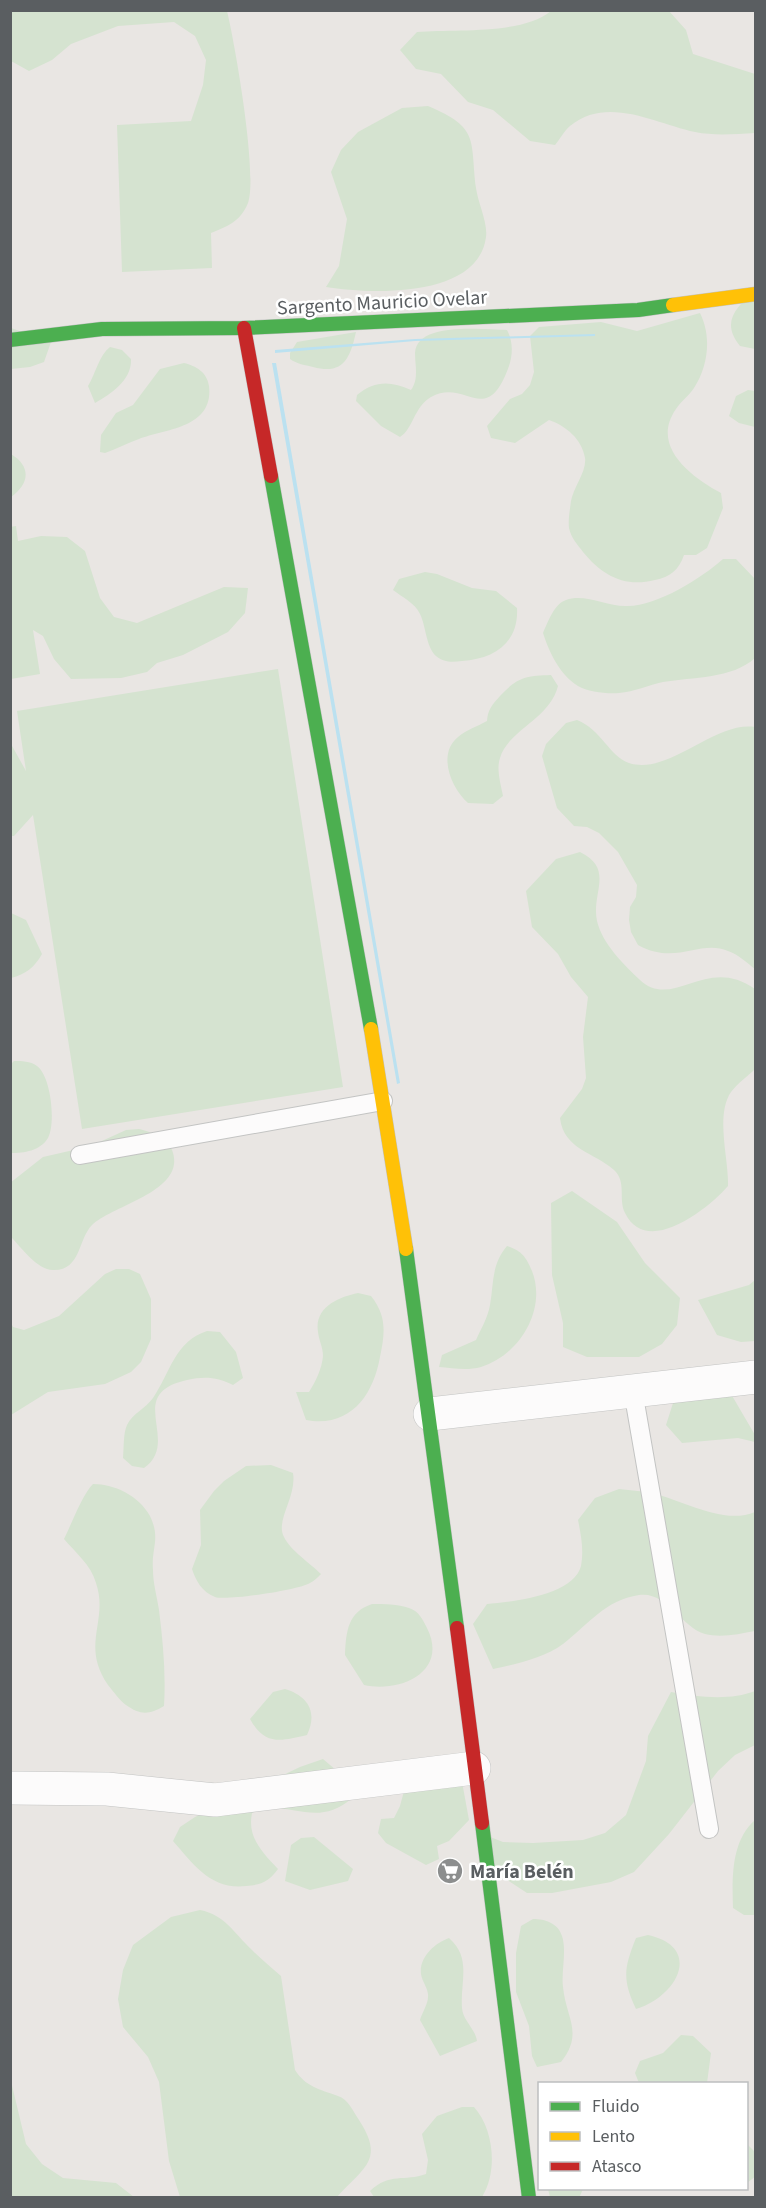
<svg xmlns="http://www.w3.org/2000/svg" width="766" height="2208" font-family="'Source Sans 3',sans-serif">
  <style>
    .green { fill: #d5e3d0 }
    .water { fill: #bbe1f0 }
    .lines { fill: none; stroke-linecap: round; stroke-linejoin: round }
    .lane-casing { stroke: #c3c4c3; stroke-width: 20 }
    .street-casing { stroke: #c3c4c3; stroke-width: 34 }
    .fast-casing { stroke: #c3c3c3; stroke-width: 15 }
    .slow-casing { stroke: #c3c3c3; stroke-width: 15 }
    .jam-casing { stroke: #c3c3c3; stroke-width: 15 }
    .lane { stroke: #fcfbfb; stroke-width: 18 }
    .street { stroke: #fcfbfb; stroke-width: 33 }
    .fast { stroke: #4caf50; stroke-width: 14 }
    .slow { stroke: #ffc107; stroke-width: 14 }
    .jam { stroke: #c62828; stroke-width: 14 }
    .labels { text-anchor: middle; stroke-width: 5; stroke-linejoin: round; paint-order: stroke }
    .street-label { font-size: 20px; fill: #5a5e61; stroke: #fff }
    .poi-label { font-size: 20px; font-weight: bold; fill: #5a5e61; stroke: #fff; text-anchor: start }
  </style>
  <rect width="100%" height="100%" fill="#e9e6e3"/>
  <path class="green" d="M10,11H227C235,44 258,174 248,203C240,222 228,226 211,233L212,268L122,272L117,125L191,121L203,85L206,60L195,36L174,22L118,26L71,44L52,60L29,71L11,61Z
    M551,11H669L686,30L693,54L755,74V133C735,134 715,136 695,132C656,124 608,95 570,126C564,131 560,139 555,145L530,141L493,110L468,102L441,74L416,69L400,50L417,32C455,29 522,35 551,11Z
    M428,106C480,128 470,139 476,188C478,203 488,223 486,237C478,299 370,294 326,287L339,266L347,219L331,172L341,150L358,132L402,108Z
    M755,289V349L740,346C720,321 737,308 755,289Z
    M700,313C712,337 708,366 694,388C689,396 681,401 676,409C650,446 691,477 721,493L723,508L707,548L696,555H684C679,570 670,577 655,580C624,588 602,575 583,552C578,545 571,538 569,528C568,520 570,509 571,501C573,488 587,471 585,458C582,439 566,426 549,420L515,443L491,438L487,426L510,399L522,394L530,385L534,372L530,336L539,327L601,322L637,331Z
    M11,328L51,342L44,362L30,367L11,369Z
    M507,330C513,341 513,354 509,366C486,430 466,377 431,397C414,407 413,429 400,437L381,426L356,401L357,395C375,380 391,381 411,390C419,379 415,366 415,353C417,321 484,330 507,330Z
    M356,332C350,359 343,375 313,367C305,365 297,364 290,359V353L297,342Z
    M110,347L122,350L131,359C132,380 111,394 95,403L88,386C96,373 99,355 110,347Z
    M184,363C196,366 207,372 209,386C214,428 166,429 139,439C128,443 116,449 105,453L100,452L101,435L116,413L133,405L160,369Z
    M748,390L755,391V427L739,423L729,416L736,396Z
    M11,454C32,467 29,484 11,497Z
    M16,526L18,541L41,536L67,537L85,551L100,598L114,617L137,623L224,587L248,588L245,613L228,632L183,655L157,663L147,672L121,678L71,679L54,659L43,636L33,630L40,674L11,679L10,527Z
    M723,559H736L755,579V658C732,679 693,677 663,682C649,685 634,692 619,693C607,694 588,692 578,686C560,675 549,652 543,633C548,622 554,604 566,600C584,593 606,606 625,606C654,608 702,578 723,559Z
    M425,572L437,574L472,588L496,591L517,608C519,643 494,659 462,661C453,662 444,663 436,656C426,647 426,626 420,614C415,603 402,597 393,590L399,579Z
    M278,669L343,1087L82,1129L33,815L14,836H11V744L26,771L17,711Z
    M551,675L558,686C550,719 508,730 500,758C496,770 501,784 503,796L493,804L468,803C451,788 437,754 458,737C466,730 478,726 487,721C488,709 492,705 500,696C518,677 525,676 551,675Z
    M577,720C602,730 609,756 629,763C669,776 714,721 755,727V969C747,963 738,954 728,951C700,939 676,966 638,945L631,932L629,920L630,907L636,897L637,885L618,852L599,833L587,827L574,826L557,808L542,756L546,744L566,723Z
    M580,852C615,869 591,893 597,921C602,943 624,965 640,980C673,1011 706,954 755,989V1069C748,1076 738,1083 731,1092C715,1115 729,1160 728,1186C709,1208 647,1258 625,1213C618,1199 627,1182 614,1170C594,1152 564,1150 560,1118L582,1089L586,1078L583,1037L588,997L571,977L558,954L532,927L526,891L556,859Z
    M11,913L26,920L42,954C34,968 26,974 11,978Z
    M14,1061C22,1061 30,1061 37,1066C51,1076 56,1123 48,1138C40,1151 24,1153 11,1153L10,1065Z
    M139,1129C151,1132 167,1138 172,1150C188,1191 112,1205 92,1225C78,1239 81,1271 53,1270C37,1270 21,1247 11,1237L10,1183L43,1157L91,1146L126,1130Z
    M572,1191L617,1222L645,1263L680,1298L677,1325L662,1344L639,1357H587L563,1347V1323L552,1275L551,1203Z
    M507,1246C522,1251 526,1257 532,1271C547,1309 520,1355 481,1367C467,1371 452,1368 439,1367L442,1355L476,1340C481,1329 488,1317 490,1305C494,1283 491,1265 507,1246Z
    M116,1269H129L140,1274L151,1299V1339L141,1362L131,1372L105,1384L48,1392L11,1415V1323L13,1327L24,1330L59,1316L105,1274Z
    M755,1280V1341L741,1342L717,1335L698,1300L749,1285Z
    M358,1293L371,1296C387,1316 385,1333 380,1357C373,1396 350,1428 306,1420L296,1392H309C316,1381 322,1368 323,1356C323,1347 319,1341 318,1332C314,1307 339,1297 358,1293Z
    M207,1331L220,1332L236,1352L243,1378L233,1385C217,1377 205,1376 187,1380C123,1394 182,1441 144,1468L132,1466L123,1458C124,1448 123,1434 127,1425C133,1413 145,1409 153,1398C170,1373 175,1341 207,1331Z
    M717,1370L755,1435V1442L738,1438L682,1443L666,1425L674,1400Z
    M271,1465L293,1473C297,1497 275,1520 284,1537C290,1550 310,1563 321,1574C318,1577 314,1581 310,1583C299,1590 226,1601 215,1597C202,1592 196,1581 192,1569L201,1545L200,1510L214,1491L224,1481L246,1466Z
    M93,1484C115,1484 139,1496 150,1516C161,1539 151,1548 153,1570C153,1583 157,1597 159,1610C163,1642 166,1674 164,1706C149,1715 140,1715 126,1705C119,1700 114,1692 108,1685C80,1644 109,1621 96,1583C91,1565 75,1552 64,1539C72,1523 82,1495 93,1484Z
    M619,1489C628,1490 638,1491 647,1492C680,1498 722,1526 755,1512V1631C739,1634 721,1638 705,1634C681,1627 667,1591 639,1595C605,1600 589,1624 563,1644C544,1658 516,1664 493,1669L473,1624L487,1604C512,1602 574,1595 581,1566C584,1550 581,1535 578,1520L595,1498Z
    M372,1604C384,1604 398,1604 409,1608C419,1611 423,1620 427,1628C449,1672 400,1693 364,1685L345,1655C346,1631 348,1612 372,1604Z
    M285,1689C308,1696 318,1712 307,1735C281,1741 265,1746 250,1719L273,1692Z
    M755,1691V1745L735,1755L718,1771L669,1834L634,1872L611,1882L552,1893H527L486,1866L480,1833L503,1842L533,1843L583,1840L605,1833L626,1815L646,1761L648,1736L671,1692C697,1697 730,1701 755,1691Z
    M323,1759L343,1776L352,1798C315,1831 286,1796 252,1813C247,1837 262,1852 278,1869C269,1881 262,1885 246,1886C211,1890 194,1865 173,1841L180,1827L195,1817L300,1767Z
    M458,1760L469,1820L449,1841L437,1846L439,1859L426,1865L386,1843L378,1833L381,1819L394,1818L400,1806L410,1769Z
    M755,1820V1915H744L733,1908C732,1878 731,1841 755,1820Z
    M314,1837L353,1869L348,1881L310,1890L285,1881L291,1845L301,1838Z
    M200,1910C225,1915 234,1933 252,1950C261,1959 271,1967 281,1976L295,2070C306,2087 319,2089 338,2096C348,2099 353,2111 359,2120C385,2160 364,2167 337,2197H180L169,2161L159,2082L148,2057L123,2027L118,1999L123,1970L133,1945L171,1917Z
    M533,1919C545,1919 558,1923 562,1936C567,1951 561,1972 563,1987C566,2018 584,2033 561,2062L537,2067L532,2056L529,2026L516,1992V1953L521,1926Z
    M648,1935C703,1947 678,1996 636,2009C622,1979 624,1968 636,1938Z
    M449,1938C472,1958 460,1982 462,2008C463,2021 475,2028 477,2041L440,2056L420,2020C422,2013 428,2004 428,1997C429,1989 422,1982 421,1974C419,1957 435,1943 449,1938Z
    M681,2035L693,2036L711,2053L707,2083H639L635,2073L640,2061L663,2053Z
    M10,2077L26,2144L42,2164L63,2178L116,2183L134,2197H11Z
    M462,2107H474C494,2129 498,2172 482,2197H374L370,2191C390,2172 404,2182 426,2174L428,2160L422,2134L437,2116Z
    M747,2144L755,2152L756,2176L747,2183Z
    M548,2189V2188L583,2189L579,2198L550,2197Z"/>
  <path class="water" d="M595,334V336L415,341L275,353V350L415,339Z
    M272,363H276L400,1083L397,1084Z"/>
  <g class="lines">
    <g class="lane-casing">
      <path id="lane" d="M80,1155L383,1101
        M633,1391L709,1829"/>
    </g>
    <g class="street-casing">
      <path id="street" d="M430,1414L756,1377
        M10,1788L107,1789L215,1800L474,1768"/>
    </g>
    <g class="fast-casing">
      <path id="fast" d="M10,340L102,329L244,328L638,310L673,305
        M271,476L371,1029
        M406,1249L457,1628
        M482,1823L529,2198"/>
    </g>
    <g class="slow-casing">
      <path id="slow" d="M673,305L756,294
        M371,1029L406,1249"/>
    </g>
    <g class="jam-casing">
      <path id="jam" d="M244,328L271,476
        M457,1628L482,1823"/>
    </g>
    <use href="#lane" class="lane"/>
    <use href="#street" class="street"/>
    <use href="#fast" class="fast"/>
    <use href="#slow" class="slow"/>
    <use href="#jam" class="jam"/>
  </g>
  <defs>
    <g id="supermarket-disc" transform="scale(1.35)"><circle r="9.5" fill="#8c8e8e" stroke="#fff"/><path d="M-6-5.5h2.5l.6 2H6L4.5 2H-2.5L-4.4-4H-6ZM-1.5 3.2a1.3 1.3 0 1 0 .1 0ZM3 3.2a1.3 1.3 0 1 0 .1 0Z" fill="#fff"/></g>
  </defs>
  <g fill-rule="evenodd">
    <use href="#supermarket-disc" x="450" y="1871"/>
  </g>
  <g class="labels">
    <g class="street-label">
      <text transform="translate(382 302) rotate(-3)" y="7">Sargento Mauricio Ovelar</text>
    </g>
    <g class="poi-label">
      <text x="470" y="1878">María Belén</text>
    </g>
  </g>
  <rect width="766" height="2208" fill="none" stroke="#5a5e61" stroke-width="24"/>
  <rect x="538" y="2082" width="210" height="108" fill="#ffffff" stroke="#bdbfc0" stroke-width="1.5"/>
  <rect x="550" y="2102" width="30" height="9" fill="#4caf50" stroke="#bdbfc0" stroke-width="1.5"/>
  <text x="592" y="2112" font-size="18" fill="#5a5e61">Fluido</text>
  <rect x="550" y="2132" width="30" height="9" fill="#ffc107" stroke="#bdbfc0" stroke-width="1.5"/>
  <text x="592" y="2142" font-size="18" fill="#5a5e61">Lento</text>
  <rect x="550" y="2162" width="30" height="9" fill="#c62828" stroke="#bdbfc0" stroke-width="1.5"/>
  <text x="592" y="2172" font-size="18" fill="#5a5e61">Atasco</text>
</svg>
